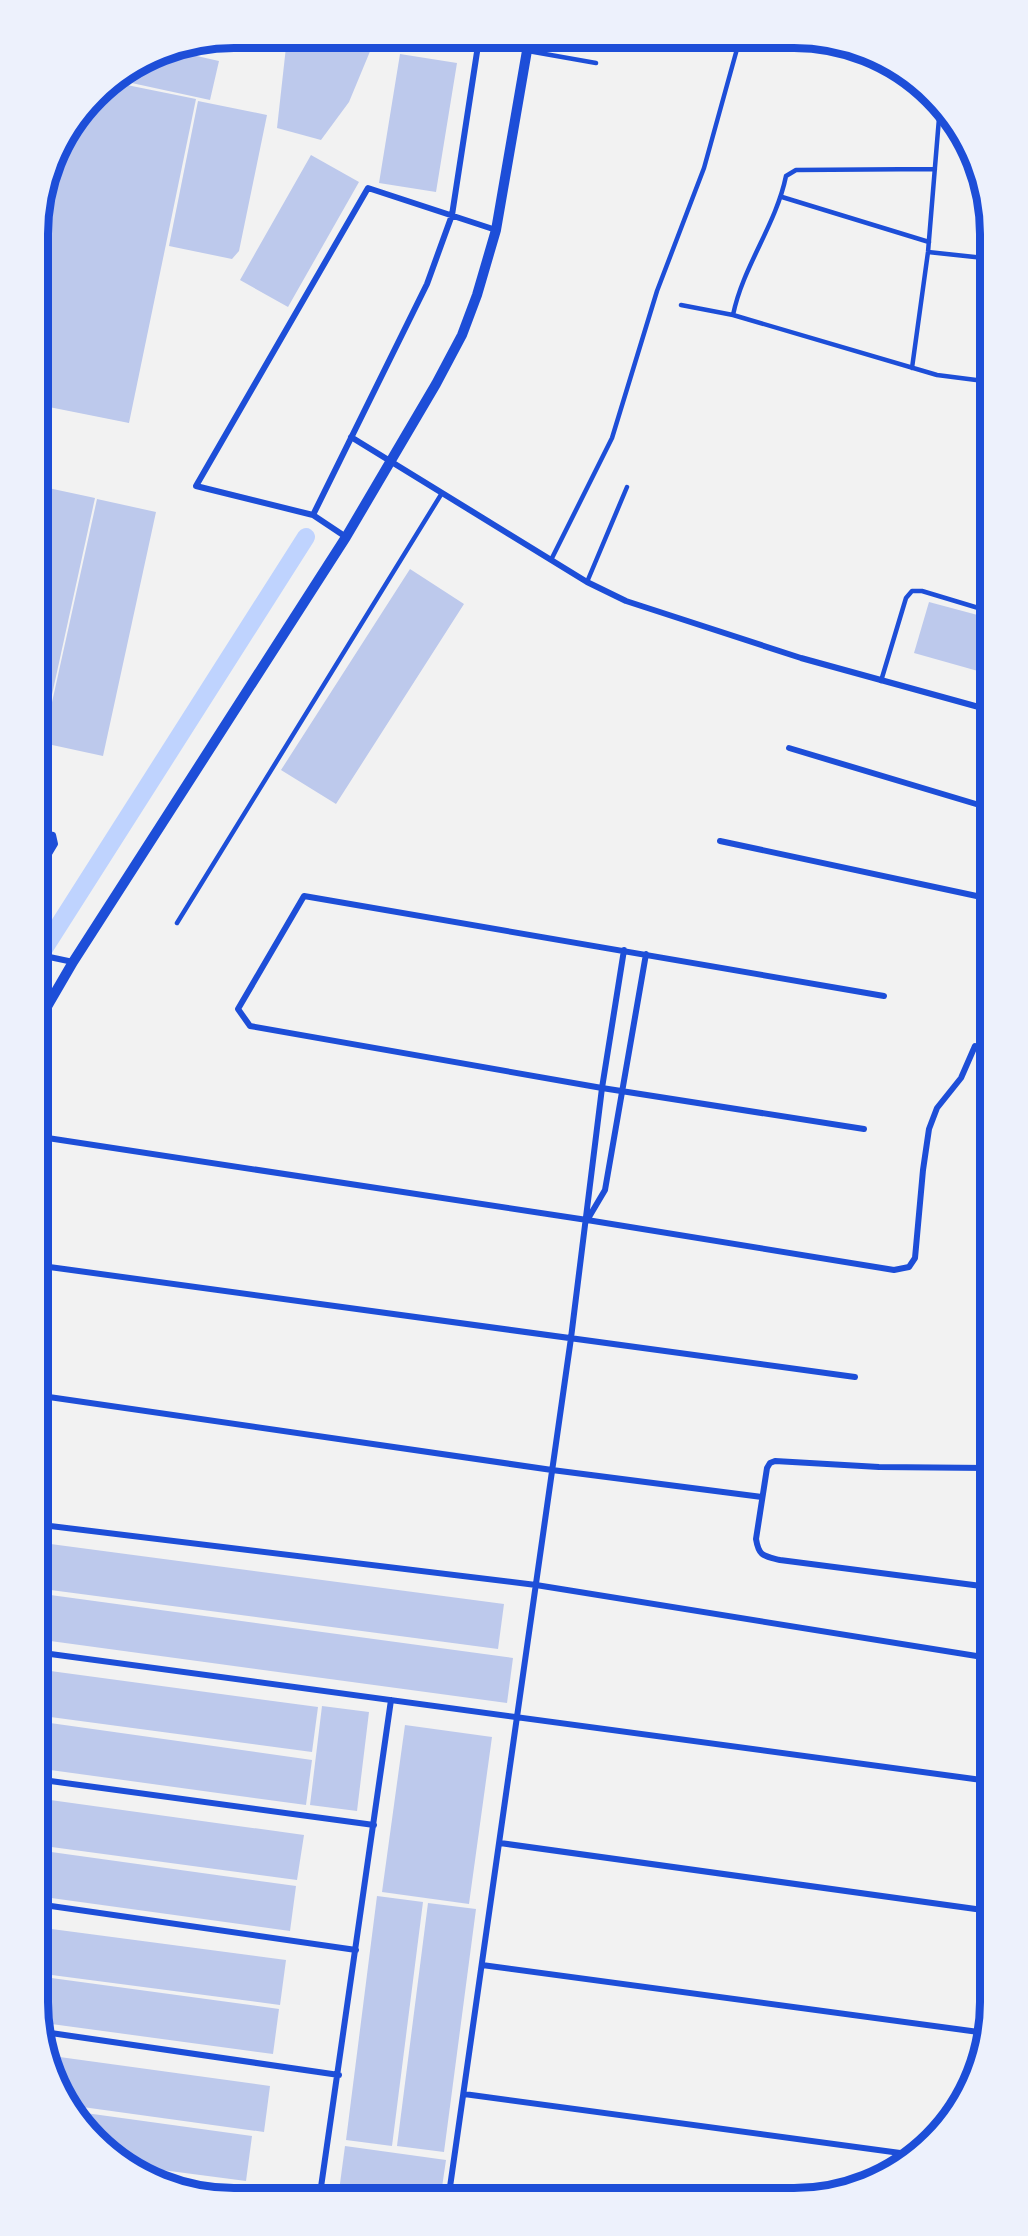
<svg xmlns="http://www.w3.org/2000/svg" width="1028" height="2236" font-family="'DM Sans',sans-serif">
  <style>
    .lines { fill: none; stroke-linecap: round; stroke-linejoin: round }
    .canal { stroke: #bfd3fe; stroke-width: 18 }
    .building { fill: #bdc9ec }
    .service { stroke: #1d4ed8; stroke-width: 4.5 }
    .minor { stroke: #1d4ed8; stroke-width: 6 }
    .tertiary { stroke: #1d4ed8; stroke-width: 10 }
    .rim { fill: none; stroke: #1d4ed8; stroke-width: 8 }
  </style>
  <rect width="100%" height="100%" fill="#f2f2f2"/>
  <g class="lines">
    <path class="canal" d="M40,955L306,537"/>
  </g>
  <path class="building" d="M286,47L371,49L349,102L321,140L277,128Z
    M170,50L219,61L210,100L127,82L129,71L159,52Z
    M400,54L457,63L436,192L379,183Z
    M112,82L196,99L129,423L39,405L38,221L58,147L104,87Z
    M198,101L267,115L239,251L232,259L169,246Z
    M311,155L359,182L288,307L240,280Z
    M39,486L95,498L41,745H40Z
    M97,499L156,512L103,756L43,743Z
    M410,569L464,604L336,804L281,770Z
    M929,602L985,617V673L914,653Z
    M43,1543L504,1604L498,1649L43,1589Z
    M43,1594L513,1658L507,1703L43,1640Z
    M43,1670L318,1707L312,1752L43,1716Z
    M322,1706L369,1712L357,1811L310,1805Z
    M43,1722L312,1760L306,1805L43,1769Z
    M405,1725L492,1737L469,1904L382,1892Z
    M43,1799L304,1835L297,1880L44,1846Z
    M44,1851L296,1886L290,1931L44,1897Z
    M377,1896L423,1902L392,2146L346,2140Z
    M428,1903L476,1909L444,2152L397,2146Z
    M44,1928L286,1960L280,2005L44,1974Z
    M44,1977L279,2009L273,2054L44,2023Z
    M45,2055L270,2086L264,2132L68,2105Z
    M71,2111L252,2136L246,2181L139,2167L104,2149Z
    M345,2146L446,2160L441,2194H360L339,2191Z"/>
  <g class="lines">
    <path class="service" d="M528,51L596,63
      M939,120L955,122
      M782,197L929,242
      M928,252L984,258
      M681,305L733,315L937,375L984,381
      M733,315C743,266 776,225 786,176L796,170L935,169
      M912,368L928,252L940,106
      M551,560L612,438L657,291L704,168L737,49L742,46L812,43L814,41
      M587,582L627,487
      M881,681L906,598L912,591H922L985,610
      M177,923L442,493"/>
    <path class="minor" d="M351,437L587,582L626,601L801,658L986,709
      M313,515L427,284L452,215L479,39
      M346,537L313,515L196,486L368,188L496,230
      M789,748L986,807
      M40,832L53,835L55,844L40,869
      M720,841L986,898
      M40,955L73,962
      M864,1129L602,1088L250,1026L238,1009L304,896L884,996
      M41,1137L587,1220L894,1270L909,1267L915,1258L923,1170L929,1129L937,1108L961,1078L975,1046
      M589,1217L605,1190L646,954
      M42,1266L855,1377
      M42,1396L552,1470L762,1497
      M988,1468L879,1467L775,1461L770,1463L767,1468L756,1539C759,1557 764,1556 780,1560L989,1587
      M42,1525L536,1585L989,1658
      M43,1653L989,1781
      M43,1780L374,1825
      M500,1843L990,1911
      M44,1905L356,1950
      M482,1965L986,2033
      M989,2018L990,2010
      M44,2032L339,2075
      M464,2094L915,2155
      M320,2194L391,1700
      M449,2194L571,1338L602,1088L624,950"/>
    <path class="tertiary" d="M41,1017L73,962L346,537L436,384L462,335L477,295L496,230L529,39
      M185,2189L227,2195"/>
  </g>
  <path d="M0 0H1028V2236H0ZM234 48H794A186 186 0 0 1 980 234V2002A186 186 0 0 1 794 2188H234A186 186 0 0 1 48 2002V234A186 186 0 0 1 234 48Z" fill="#edf1fc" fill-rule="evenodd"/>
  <path class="rim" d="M234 48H794A186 186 0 0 1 980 234V2002A186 186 0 0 1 794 2188H234A186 186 0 0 1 48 2002V234A186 186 0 0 1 234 48Z"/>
</svg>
